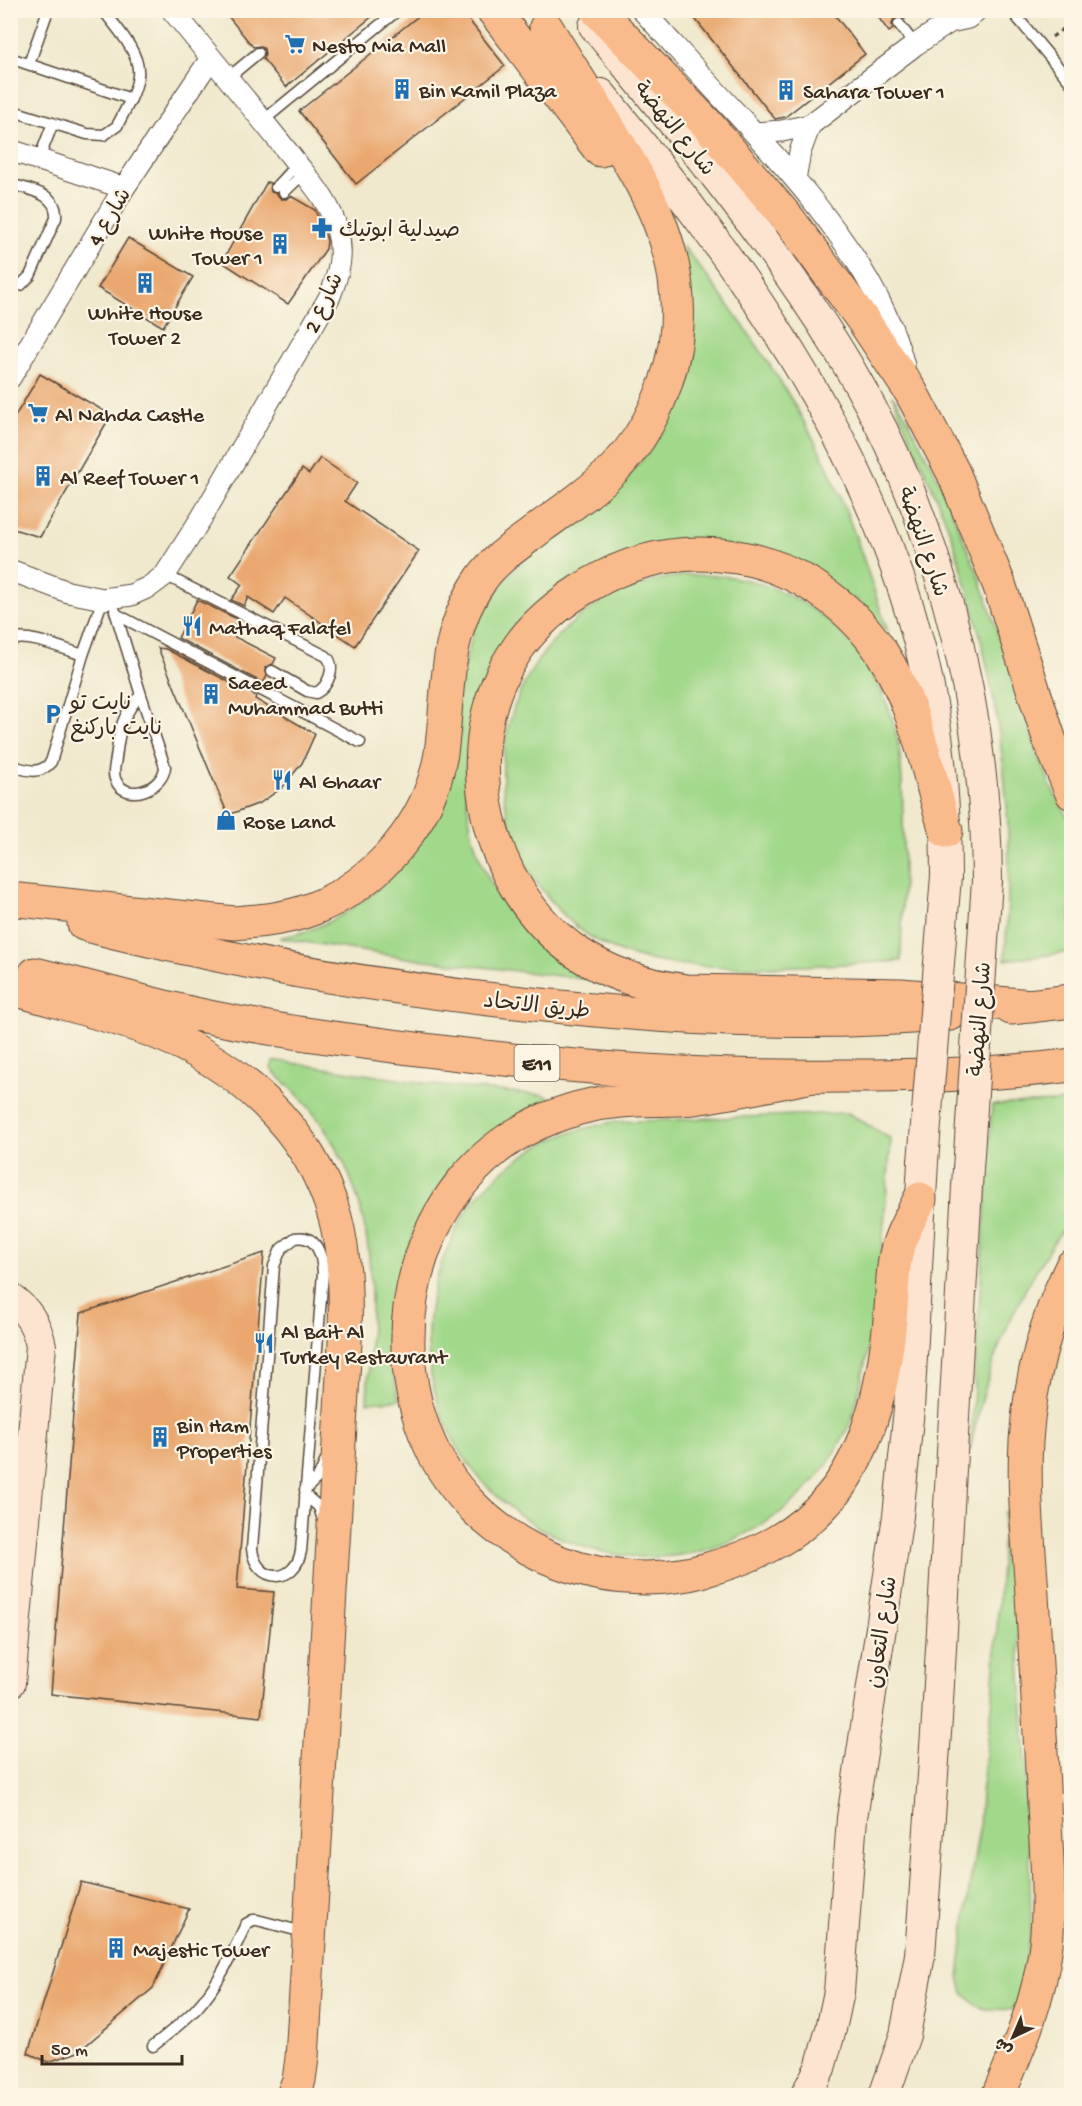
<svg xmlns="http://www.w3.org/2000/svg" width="1082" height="2106" font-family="'Gochi Hand','Playpen Sans Arabic',sans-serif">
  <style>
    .green { fill: #a1d88a; stroke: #6e8154; stroke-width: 1.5 }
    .building { fill: #eaa870 }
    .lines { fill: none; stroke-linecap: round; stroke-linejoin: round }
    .lane-casing { stroke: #564738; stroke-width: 13 }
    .street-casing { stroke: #564738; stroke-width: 23 }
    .secondary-casing { stroke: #564738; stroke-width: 32 }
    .highway-casing { stroke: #564738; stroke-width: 35 }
    .path { stroke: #564738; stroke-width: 3; stroke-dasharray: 4.5 4.5; stroke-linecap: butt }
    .lane { stroke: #fff; stroke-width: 10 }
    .street { stroke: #fff; stroke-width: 21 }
    .secondary { stroke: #fde4d1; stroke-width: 30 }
    .highway { stroke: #fabb8c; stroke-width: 33 }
    .secondary-bridge-casing { stroke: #564738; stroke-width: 32; stroke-linecap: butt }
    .secondary-bridge { stroke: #fde4d1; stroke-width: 30 }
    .labels { text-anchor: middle; stroke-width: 4.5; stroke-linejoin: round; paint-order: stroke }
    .shield { fill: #fcf5e5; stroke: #75675a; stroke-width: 1.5 }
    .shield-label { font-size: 21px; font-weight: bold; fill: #3b2a1e }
    .poi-label { font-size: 22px; fill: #3b2a1e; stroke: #fcf5e5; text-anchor: start }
    .street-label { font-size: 22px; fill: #3b2a1e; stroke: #fcf5e5 }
  </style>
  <rect width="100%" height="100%" fill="#fcf5e5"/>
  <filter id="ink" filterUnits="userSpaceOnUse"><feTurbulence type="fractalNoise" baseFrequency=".0167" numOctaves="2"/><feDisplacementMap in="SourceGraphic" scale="12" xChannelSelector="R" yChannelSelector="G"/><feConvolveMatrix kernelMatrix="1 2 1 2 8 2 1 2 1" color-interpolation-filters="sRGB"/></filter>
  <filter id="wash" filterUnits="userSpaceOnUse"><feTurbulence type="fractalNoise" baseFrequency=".008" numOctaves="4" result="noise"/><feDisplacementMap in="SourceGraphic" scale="24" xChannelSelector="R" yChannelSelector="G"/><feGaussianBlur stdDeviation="1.35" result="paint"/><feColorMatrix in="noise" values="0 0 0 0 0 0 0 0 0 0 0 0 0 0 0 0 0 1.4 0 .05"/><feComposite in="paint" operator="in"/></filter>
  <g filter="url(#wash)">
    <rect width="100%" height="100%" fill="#f0e9ce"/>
    <path class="green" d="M683,246C737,314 789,386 827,466C852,520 869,576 888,632L857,600L653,544L480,688C459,759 458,841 504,903C526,933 555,956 584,979L400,957L279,938C291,935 304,933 315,928C355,912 387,884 414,850L476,622C482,613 486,603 492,594C517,559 556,538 589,512C636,476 683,416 689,355C690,344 688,333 687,323C686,297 684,271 683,246Z
      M892,395L901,407L938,478L980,579L1038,754L1051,787L1071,824V952L1005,960C1008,906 1011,851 1006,796C1000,709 979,621 952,538C935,489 911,443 892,395Z
      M687,575C702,575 717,575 732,577C816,591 880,656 897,738C903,764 902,790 903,815C904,864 902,912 901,961C845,964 789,968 733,967C686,966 639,965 597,941C569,925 545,897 529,870C476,779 506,664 593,607C621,588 654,579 687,575Z
      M279,1061L443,1086L544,1095L550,1098V1101L421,1219C390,1281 383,1333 399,1400L367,1402C372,1307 382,1218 328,1134C318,1118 307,1104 294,1091C287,1083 277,1077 271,1068L274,1062Z
      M1071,1101V1218L1055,1240L1031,1279L1010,1320L993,1362L980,1406L970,1451L992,1105Z
      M848,1113L891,1139C885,1213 880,1287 866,1360C860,1385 856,1413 844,1436C818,1489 776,1523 721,1545C680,1560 633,1561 591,1549C458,1511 390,1369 450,1243C456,1229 464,1213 474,1201C495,1174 528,1149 560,1136C576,1130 595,1126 612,1122Z
      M1004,1512L1011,1513L1015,1561L1029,1827L1031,1931L1018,2010L985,2009L976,2005L963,1993L959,1977L970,1883L979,1830L981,1794L993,1699Z"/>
    <g id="blocks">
      <path class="building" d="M223,10H380L286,87L263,59L265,55L264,49L260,46L253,47Z
        M426,10H461L505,66L356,184L299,111Z
        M688,10H831L865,54L785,117L775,119Z
        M873,10H916L905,19L899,17L894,18L892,24L893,29L889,32Z
        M267,182L270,183L271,192L277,194L281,199H286L291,196L315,210L327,240L326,249L288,304L222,262Z
        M128,238L193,277L163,327L98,288Z
        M40,374L111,415L40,537L10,528V425Z
        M320,458L357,483L345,501L419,551L355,646L285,598L274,614L248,597L244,606L231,600L242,585L230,576L302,469L309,474Z
        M197,600L237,619L229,634L276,658L273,664L265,668L267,676L263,683L178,638Z
        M158,648L166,649L256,696L255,699L315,734L302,763L283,787L260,803L228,815Z
        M264,1253L237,1589L274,1592L261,1717L51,1694L81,1313Z
        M81,1882L189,1909L153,1988L78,2052L48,2062L28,2053Z"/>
    </g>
  </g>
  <g filter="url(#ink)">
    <use href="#blocks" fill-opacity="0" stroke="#564738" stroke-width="1.5"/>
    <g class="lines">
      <g class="lane-casing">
        <path id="lane" d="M103,10C116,27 141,53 138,76C137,84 134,92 131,99
          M1011,10L1072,84
          M899,24L915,45
          M10,58L131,99L117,126L104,135L87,134L10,110
          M29,64L48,10
          M228,78L258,53
          M264,120L398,10
          M39,159L53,123
          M10,184C30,190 58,193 56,218L30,276L21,285L10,287
          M276,187L297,164
          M284,192L304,173
          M165,575L326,656C337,666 328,687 316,693L307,691L272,671
          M115,611L141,695
          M116,614L360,742
          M10,641C26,632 66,650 83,655
          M141,695L165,767C163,789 127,803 116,781C112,774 115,765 116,758C119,732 122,713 141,695Z
          M10,765C26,770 39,776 51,762L83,655L103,599
          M295,1238C317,1234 322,1255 323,1273L301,1551C295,1585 256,1584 252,1549L274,1266L281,1249Z
          M305,1490L319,1476L326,1460
          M305,1495L319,1507L323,1520
          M153,2046C168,2034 183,2022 196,2009C219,1984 232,1954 246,1924L253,1920H257L307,1933"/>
      </g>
      <g class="street-casing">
        <path id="street" d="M642,10C674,45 705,80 737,114C801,184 881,272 904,366
          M950,22L968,18L977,10
          M754,133L782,131L810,125L915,45L950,22L957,10
          M10,150L124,188
          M795,179L800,152L810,125
          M10,378L124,188L211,58
          M10,570L68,592L103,599L131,595L149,587L165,575L202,517L330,296C339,273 344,254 337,229C329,200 309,180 291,156C252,107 212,59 172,10"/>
      </g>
      <g class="secondary-casing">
        <path id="secondary" d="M594,26C678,129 765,232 836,346C933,501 986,697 987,880
          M601,94C737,260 868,439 921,651C939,725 946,801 946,876
          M10,1298C28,1310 37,1325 41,1346L10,1683
          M805,2096L820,2068L831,2029L839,1992L852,1818L898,1516L909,1409L923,1162
          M884,2096L905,2035L920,1955L937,1719L968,1169"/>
      </g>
      <g class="highway-casing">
        <path id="highway" d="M493,10L600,150
          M597,10L707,124L790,221L865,323L911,392L953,472L999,584L1050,741L1072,793
          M946,831C928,773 915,703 882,653C850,604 795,566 737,557C686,549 636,557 591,584C561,601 530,627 512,657C453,751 486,890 576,952C610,975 647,986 687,991L901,995L1032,1006
          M10,899L234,923C260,921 287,919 312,909C377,884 430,823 441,753C450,688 442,636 482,578C498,556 521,543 542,526C567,508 592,491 614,469C650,432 674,377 677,326C682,248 646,188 607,125C587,92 566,60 546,27
          M84,924C118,934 154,941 189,949C283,970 376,985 471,997C630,1016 791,1029 950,1014
          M35,974C81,985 127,998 173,1009C248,1027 325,1037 401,1047C547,1066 693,1078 841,1076C918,1076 995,1075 1072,1065
          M10,988C57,1002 105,1013 150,1030C235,1062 310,1127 335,1217C346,1258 346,1302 345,1343L302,2058L299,2080L293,2096
          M1011,1008L1072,1001
          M808,1077C770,1084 732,1093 694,1098C670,1100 645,1099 621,1101C592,1103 564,1111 538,1123C423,1176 381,1320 425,1433C467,1542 595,1600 705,1570C756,1556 800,1535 833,1494C873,1445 886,1370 891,1309C893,1286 892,1259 901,1238C906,1224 914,1212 920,1199
          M998,2096C1019,2047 1040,1998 1046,1944C1051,1898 1046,1851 1044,1804C1040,1734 1036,1665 1032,1595C1029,1544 1023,1492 1026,1441C1030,1381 1045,1321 1072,1266"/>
      </g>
      <path class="path" d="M1052,37L1072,22"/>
      <use href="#lane" class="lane"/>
      <use href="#street" class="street"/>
      <use href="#secondary" class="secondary"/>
      <use href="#highway" class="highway"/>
      <g class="secondary-bridge-casing">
        <path id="secondary-bridge" d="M923,1162L946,876
          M968,1169L987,880"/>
      </g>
      <use href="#secondary-bridge" class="secondary-bridge"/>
    </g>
  </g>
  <defs>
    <g id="supermarket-bare" transform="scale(1.62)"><path d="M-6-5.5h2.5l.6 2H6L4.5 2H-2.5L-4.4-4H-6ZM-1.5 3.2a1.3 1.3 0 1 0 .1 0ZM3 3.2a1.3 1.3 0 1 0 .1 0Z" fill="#1f6fb2" stroke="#fcf5e5" stroke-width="2.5" paint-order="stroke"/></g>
    <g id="building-bare" transform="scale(1.62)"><path d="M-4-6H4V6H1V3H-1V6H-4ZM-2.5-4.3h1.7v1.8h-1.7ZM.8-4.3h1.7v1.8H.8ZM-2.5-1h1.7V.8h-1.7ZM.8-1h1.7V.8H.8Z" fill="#1f6fb2" stroke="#fcf5e5" stroke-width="2.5" paint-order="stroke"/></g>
    <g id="pharmacy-bare" transform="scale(1.62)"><path d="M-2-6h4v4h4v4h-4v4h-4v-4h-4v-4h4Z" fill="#1f6fb2" stroke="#fcf5e5" stroke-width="2.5" paint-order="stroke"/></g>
    <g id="restaurant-bare" transform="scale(1.62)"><path d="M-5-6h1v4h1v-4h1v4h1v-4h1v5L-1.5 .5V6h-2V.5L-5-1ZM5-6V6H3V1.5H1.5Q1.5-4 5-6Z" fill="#1f6fb2" stroke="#fcf5e5" stroke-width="2.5" paint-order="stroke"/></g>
    <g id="parking-bare" transform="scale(1.62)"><path d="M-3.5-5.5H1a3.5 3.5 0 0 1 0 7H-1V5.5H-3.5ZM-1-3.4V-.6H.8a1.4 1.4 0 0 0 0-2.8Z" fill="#1f6fb2" stroke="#fcf5e5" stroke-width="2.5" paint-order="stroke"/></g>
    <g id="shop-bare" transform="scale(1.62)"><path d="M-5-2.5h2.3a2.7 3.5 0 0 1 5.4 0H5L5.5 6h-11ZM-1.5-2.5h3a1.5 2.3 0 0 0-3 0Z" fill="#1f6fb2" stroke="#fcf5e5" stroke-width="2.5" paint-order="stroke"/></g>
  </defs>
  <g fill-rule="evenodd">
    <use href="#supermarket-bare" x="295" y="44"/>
    <use href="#building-bare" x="402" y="89"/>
    <use href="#building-bare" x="786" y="90"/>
    <use href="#pharmacy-bare" x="322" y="228"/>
    <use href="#building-bare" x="280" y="244"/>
    <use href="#building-bare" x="145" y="283"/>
    <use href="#supermarket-bare" x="38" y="413"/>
    <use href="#building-bare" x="43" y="476"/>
    <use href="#restaurant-bare" x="192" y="626"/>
    <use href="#building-bare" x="211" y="694"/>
    <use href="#parking-bare" x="53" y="714"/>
    <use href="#restaurant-bare" x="282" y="780"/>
    <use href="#shop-bare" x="226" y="820"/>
    <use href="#restaurant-bare" x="264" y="1343"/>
    <use href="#building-bare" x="160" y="1437"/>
    <use href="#building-bare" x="116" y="1948"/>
  </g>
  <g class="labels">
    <rect class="shield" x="514.5" y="1045" width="45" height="36" rx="4.5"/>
    <g class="shield-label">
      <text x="537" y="1070">E11</text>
    </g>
    <g class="poi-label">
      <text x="312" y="52">Nesto Mia Mall</text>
      <text x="419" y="97">Bin Kamil Plaza</text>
      <text x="803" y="98">Sahara Tower 1</text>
      <text x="339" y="236">صيدلية ابوتيك</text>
      <text x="263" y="239" text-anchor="end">White House<tspan x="263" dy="25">Tower 1</tspan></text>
      <text x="145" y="319" text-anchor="middle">White House<tspan x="145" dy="25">Tower 2</tspan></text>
      <text x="55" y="421">Al Nahda Castle</text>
      <text x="60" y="484">Al Reef Tower 1</text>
      <text x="209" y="634">Mathaq Falafel</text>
      <text x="228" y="689">Saeed<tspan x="228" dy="25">Muhammad Butti</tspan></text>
      <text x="70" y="709">نايت تو<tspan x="70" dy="25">نايت باركنغ</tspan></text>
      <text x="299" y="788">Al Ghaar</text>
      <text x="243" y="828">Rose Land</text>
      <text x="281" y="1338">Al Bait Al<tspan x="281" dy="25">Turkey Restaurant</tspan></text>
      <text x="177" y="1432">Bin Ham<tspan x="177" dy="25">Properties</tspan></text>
      <text x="133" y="1956">Majestic Tower</text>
    </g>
    <g class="street-label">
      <text transform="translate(676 127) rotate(51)" y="8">شارع النهضة</text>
      <text transform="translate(108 216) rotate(-59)" y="8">شارع 4</text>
      <text transform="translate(322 302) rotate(-65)" y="8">شارع 2</text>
      <text transform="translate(925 541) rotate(71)" y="8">شارع النهضة</text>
      <text transform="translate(537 1004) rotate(6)" y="8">طريق الاتحاد</text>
      <text transform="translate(978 1019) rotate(-86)" y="8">شارع النهضة</text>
      <text transform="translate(880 1632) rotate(-82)" y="8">شارع التعاون</text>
    </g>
  </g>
  <rect width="1082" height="2106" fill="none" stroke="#fcf5e5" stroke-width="36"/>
  <g transform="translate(1013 2037) rotate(224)" stroke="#fcf5e5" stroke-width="4.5" paint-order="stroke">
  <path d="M0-4.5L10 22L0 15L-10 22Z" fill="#3b2a1e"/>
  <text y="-9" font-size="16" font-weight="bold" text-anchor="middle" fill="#3b2a1e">ش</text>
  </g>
  <path d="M42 2055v9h140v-9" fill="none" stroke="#3b2a1e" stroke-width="3"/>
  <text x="51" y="2055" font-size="18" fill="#3b2a1e" stroke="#fcf5e5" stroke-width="4.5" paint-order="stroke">50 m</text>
</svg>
